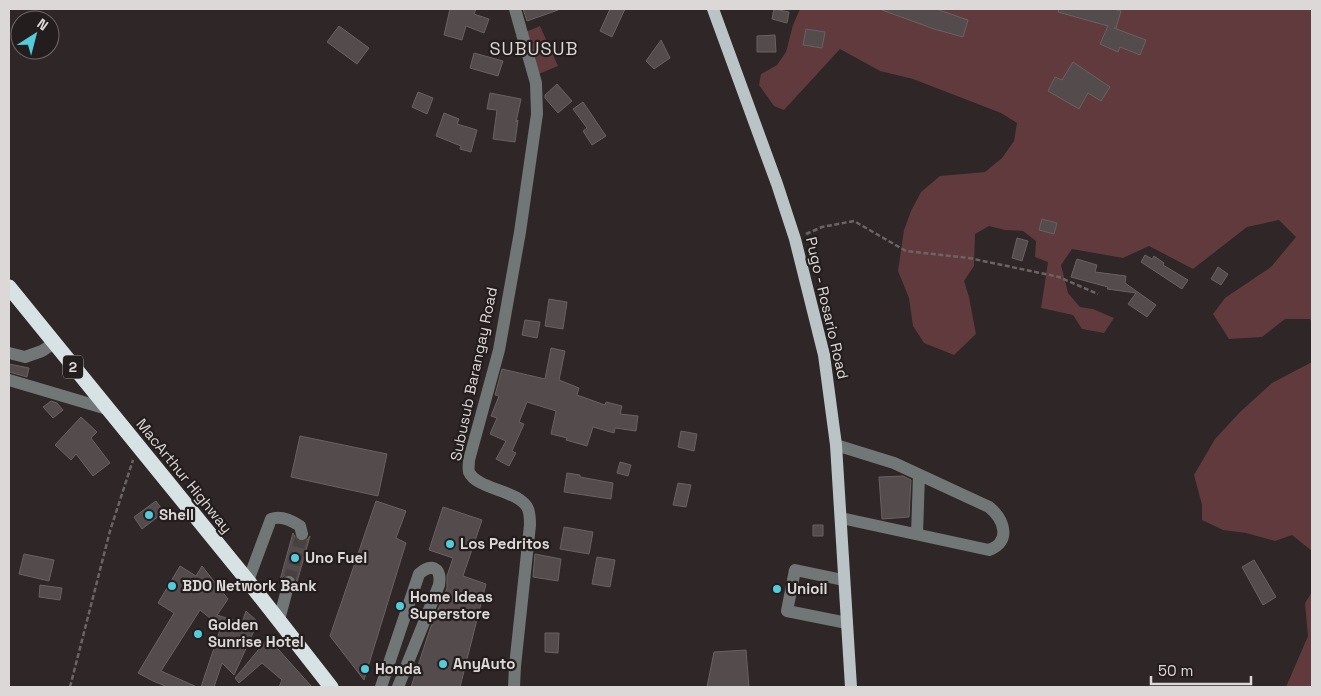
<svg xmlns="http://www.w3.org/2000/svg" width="1321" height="696" font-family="'Space Grotesk',sans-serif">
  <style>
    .green { fill: #603a3d }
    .building { fill: #544b4c; stroke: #6a6161 }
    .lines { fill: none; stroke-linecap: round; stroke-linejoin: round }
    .minor-tunnel { stroke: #484142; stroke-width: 12; stroke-dasharray: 12 6; stroke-linecap: butt }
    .path { stroke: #6b6465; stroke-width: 2.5; stroke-dasharray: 5 2.5; stroke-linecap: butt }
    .minor { stroke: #717676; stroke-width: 12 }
    .major { stroke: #bac3c5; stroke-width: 12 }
    .highway { stroke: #d7e2e4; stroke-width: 15 }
    .poi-dot { fill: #53cbdb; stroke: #241d1d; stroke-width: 2 }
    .labels { text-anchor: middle; stroke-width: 4.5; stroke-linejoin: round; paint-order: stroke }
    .shield { fill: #241d1d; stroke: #a6a0a0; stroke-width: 1 }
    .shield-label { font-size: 14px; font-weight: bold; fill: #ddd8d8 }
    .street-label { font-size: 15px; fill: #ddd8d8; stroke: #241d1d }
    .poi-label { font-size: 15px; font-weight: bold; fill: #ddd8d8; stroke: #241d1d; text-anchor: start }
    .quarter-label { font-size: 18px; letter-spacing: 1px; fill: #ddd8d8; stroke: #241d1d }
  </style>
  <rect width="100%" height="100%" fill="#2e2627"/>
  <path class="green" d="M800,9H1312V323L1310,319H1285L1262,337L1229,339L1213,314L1225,298L1271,267L1296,237L1279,220L1247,227L1193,269L1149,246L1123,258L1072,249L1061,265L1068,293L1080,307L1093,309L1114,318L1104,333L1082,329L1073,315L1041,308L1048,262L1035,257L1036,241L1023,231L1005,230L989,226L975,234L974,266L964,281L969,297L976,334L954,355L924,343L913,326L909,298L898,271L904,230L911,211L921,192L940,176L985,172L1002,158L1014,141L1017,123L1001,113L913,79L880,71L840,49L784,110L774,106L759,85L761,74L777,65L786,52L793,25Z
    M540,26L558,66L534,76L516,36Z
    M1312,362V551L1292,535L1275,541L1246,533L1223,530L1202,520V505L1194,475L1215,439L1240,412L1272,383Z
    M1312,592V687H1286L1308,636L1305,603Z"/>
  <path class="building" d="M450,9H476L474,14L489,19L484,33L466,26L462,40L444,35Z
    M523,9H558V10L527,21Z
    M610,9H625L612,37L600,31Z
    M774,9L789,12L787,23L772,19Z
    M882,9H936L968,20L963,37L934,29L882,10Z
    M1059,9H1113L1121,11L1116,28H1114L1146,40L1140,55L1120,47L1118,52L1100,44L1108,26L1058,12Z
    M339,26L369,48L357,64L327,42Z
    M806,29L825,32L822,48L803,45Z
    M775,35L776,52H757V36Z
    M661,40L670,58L654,69L646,61Z
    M474,53L503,61L498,76L470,68Z
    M1073,62L1110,87L1101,101L1088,93L1079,109L1048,91L1055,77L1062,80Z
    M557,84L572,101L558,113L545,98V95Z
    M418,92L433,98L427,114L412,107Z
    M490,93L521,99L516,122L518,120L515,142L493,139L497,110L487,109Z
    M583,102L606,136L592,145L583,131L587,128L573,109Z
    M444,113L459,119L457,124L477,130L471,152L460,149L461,146L436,136Z
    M1042,219L1057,223L1054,234L1039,230Z
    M1017,238L1028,241L1022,261L1012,258Z
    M1145,255L1152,259L1154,256L1164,263L1163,265L1188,280L1182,289L1141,262Z
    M1077,259L1097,265L1095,272L1126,276L1125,283L1156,305L1147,317L1128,304L1136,293L1107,289L1108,287L1071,277Z
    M1218,267L1228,274L1221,285L1211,279Z
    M549,299L567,302L563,329L545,326Z
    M525,320L540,322L537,338L522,335Z
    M551,348L565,351L559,380L579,388L577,395L605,405L606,402L622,406L620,414L638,416L636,431L615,428L614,433L593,427L587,446L566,440L567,438L551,434L556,411L527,402L519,422L524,424L512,451L516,453L509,466L496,459L506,441L490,434L497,418L491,416L499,396L495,395L502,369L545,379Z
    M9,364L29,368L27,377L9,372Z
    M51,401L57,403L63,410L53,418L43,407Z
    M81,417L97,432L91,438L110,463L93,476L76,454L71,460L55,445Z
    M681,431L697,434L694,451L678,447Z
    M300,436L387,454L378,496L291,477Z
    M620,462L631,465L628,476L617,473Z
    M567,473L580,475V477L613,483L611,499L564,492Z
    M903,476L911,480L909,517L882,519L879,477Z
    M678,483L691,485L686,507L673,505Z
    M156,501L164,512L142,529L134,517Z
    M376,501L406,511L396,538L406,543L364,680L330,636Z
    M443,507L482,520L463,576L486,584L460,687H411L430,629L447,588V576L453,558L429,550Z
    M813,525H823V536H813Z
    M564,527L593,532L589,554L560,549Z
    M293,533L296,539L300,542L307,540L310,536L297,582L295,577L291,574H286L280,580Z
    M24,554L54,560L49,581L19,574Z
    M535,554L561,559L558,581L533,577Z
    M597,557L615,560L610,587L592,584Z
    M1254,560L1276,597L1263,605L1242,567Z
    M180,566L196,576L202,566L228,599L217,615L242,623L246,611L258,622L234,675L222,663L214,687H201L221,627L200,610L161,671L197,687H168L153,681L138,673L174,613L158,603Z
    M40,585L62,588L60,600L39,597Z
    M545,633H559L558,653L545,652Z
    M269,637L278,649L312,687H279L282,680L262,663L239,683L235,678Z
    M746,650L749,687H707L714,652Z"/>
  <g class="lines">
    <path class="minor-tunnel" d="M289,582L302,534"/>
    <path class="path" d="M806,234L822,227L854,221L906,251L969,258L1059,277L1098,294
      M70,687L110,531L133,460"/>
    <path class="minor" d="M9,353L25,357L42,351L54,343
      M9,380L107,409
      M836,445L894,463L989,507C1004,519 1012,542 989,550L841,518
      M917,534L919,475
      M843,580L795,570L787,611L847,623
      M248,581L271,519C281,515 291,520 300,526L302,534
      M279,620L289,582
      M381,687L419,574C431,563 442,567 439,585L398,687
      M514,687L515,666L530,525C530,520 530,514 528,509C520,490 477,490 469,472C468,469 469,464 469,460L499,350L520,232L537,114L536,83L515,9"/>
    <path class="major" d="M713,9L777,184L795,239L824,355L836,445L851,687"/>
    <path class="highway" d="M9,287L248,581L331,687"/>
  </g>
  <g class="poi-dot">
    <circle cx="149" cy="515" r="5"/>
    <circle cx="450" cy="544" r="5"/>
    <circle cx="295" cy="558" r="5"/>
    <circle cx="172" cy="586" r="5"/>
    <circle cx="777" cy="589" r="5"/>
    <circle cx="400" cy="606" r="5"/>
    <circle cx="198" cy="634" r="5"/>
    <circle cx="443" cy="664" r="5"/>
    <circle cx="365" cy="669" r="5"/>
  </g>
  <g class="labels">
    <rect class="shield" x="63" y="355.5" width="20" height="23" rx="4"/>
    <g class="shield-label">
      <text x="73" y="372">2</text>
    </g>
    <g class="street-label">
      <text transform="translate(827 308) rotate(77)" y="5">Pugo - Rosario Road</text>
      <text transform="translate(474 374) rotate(-78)" y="5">Subusub Barangay Road</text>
      <text transform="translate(184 476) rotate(51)" y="5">MacArthur Highway</text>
    </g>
    <g class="poi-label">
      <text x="159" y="520">Shell</text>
      <text x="460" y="549">Los Pedritos</text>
      <text x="305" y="563">Uno Fuel</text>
      <text x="182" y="591">BDO Network Bank</text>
      <text x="787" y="594">Unioil</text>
      <text x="410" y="602">Home Ideas<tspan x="410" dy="17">Superstore</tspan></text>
      <text x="208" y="630">Golden<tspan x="208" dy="17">Sunrise Hotel</tspan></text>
      <text x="453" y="669">AnyAuto</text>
      <text x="375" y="674">Honda</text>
    </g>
    <g class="quarter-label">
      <text x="534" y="55">SUBUSUB</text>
    </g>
  </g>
  <rect width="1321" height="696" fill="none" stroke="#ddd8d8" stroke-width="20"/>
  <g transform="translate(35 35) rotate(36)"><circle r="24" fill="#241d1d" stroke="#6e6868"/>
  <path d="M0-4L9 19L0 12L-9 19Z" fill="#53cbdb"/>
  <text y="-8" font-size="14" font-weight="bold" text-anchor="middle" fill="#ddd8d8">N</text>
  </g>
  <path d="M1151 676v8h100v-8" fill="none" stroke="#ddd8d8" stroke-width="2.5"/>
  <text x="1158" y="676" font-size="15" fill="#ddd8d8" stroke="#241d1d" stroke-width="4" paint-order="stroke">50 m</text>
</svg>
